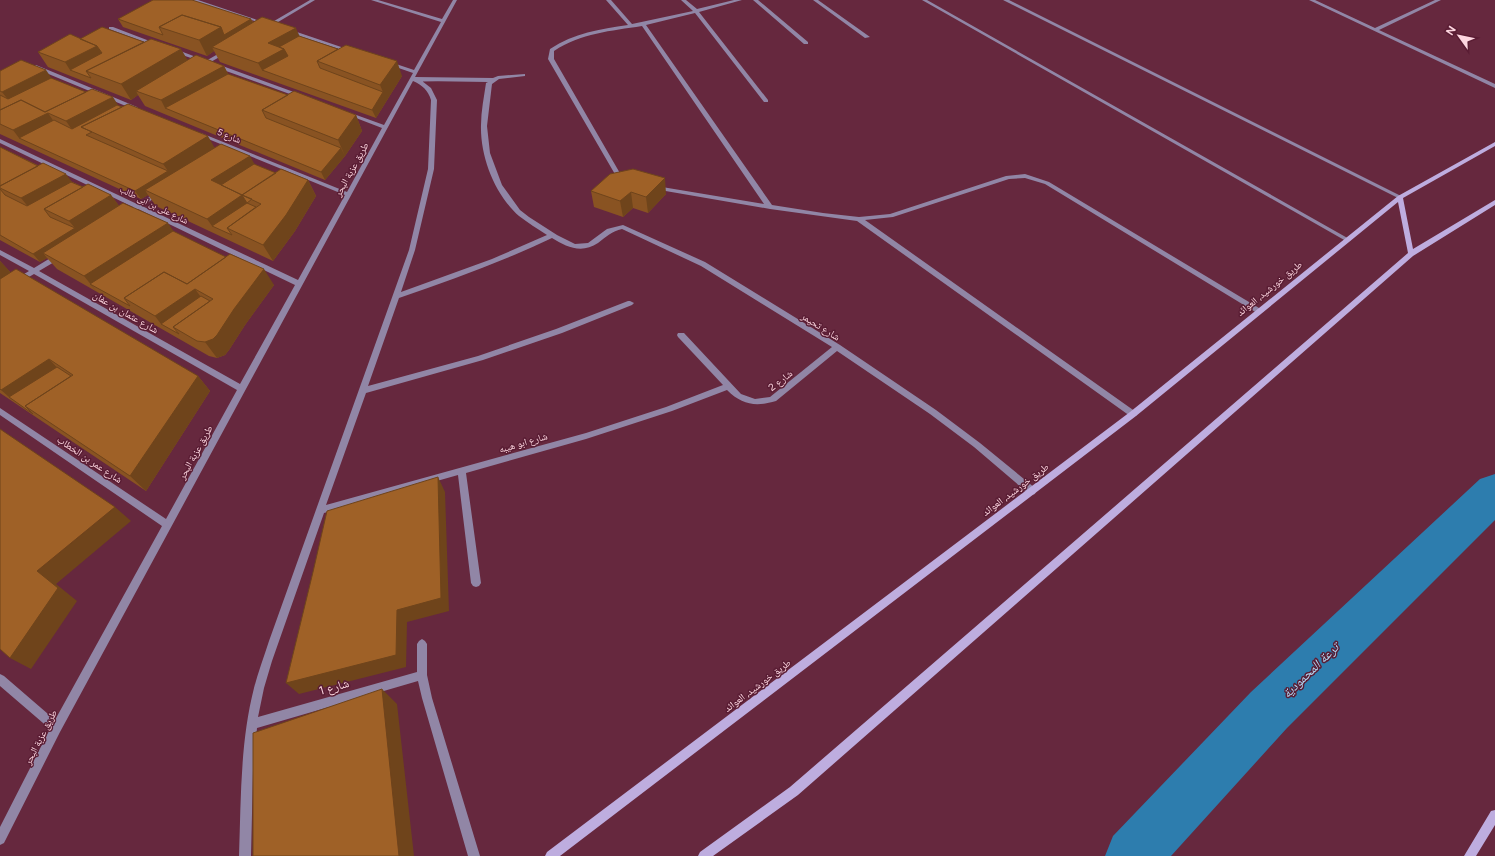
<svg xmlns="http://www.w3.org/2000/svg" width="1495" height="856" font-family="Figtree,'Noto Naskh Arabic',sans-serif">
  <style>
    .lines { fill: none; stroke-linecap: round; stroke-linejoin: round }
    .canal { fill: #2d7dae; fill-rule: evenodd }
    .service { fill: #9186a6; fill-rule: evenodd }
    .minor { fill: #9186a6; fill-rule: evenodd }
    .secondary { fill: #beaddf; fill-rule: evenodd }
    .wall { fill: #895322 }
    .shaded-wall { fill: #6f441b }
    .building { fill: #9f6127; stroke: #6f441b }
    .labels { text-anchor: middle; stroke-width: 3; stroke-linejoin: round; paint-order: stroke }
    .far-street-label { font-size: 9px; fill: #fdd6e0; stroke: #5a1d34 }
    .street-label { font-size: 10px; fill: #fdd6e0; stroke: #5a1d34 }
    .near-street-label { font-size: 12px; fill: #fdd6e0; stroke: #5a1d34 }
    .near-water-label { font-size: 13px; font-style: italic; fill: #b4daf5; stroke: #5a1d34 }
  </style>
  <rect width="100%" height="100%" fill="#66283e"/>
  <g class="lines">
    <path class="canal" d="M1495,474V520L1287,728L1171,856H1105L1113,836L1251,692L1480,479Z"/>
    <path class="service" d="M606,0H611L632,24L693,11L681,0H686L697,9L734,0H742L699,12L768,100V102H764L695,13L646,25L772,205L823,213L859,217L890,214L1006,176L1025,174L1049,182L1264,311L1260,313H1257L1045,184L1025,178L1009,179L893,217L865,220L1136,412L1137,414L1136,416H1130L857,221L770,209L654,189L653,188L656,186L764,204L642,26C611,31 581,33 554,51V59L621,175L627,179L626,180H622L616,176L548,59L550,49C574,33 600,29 628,25Z
      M753,0H758L808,42V44H804Z
      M813,0H818L870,37L865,38Z
      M1309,0H1315L1375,28L1435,0H1441L1379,30L1495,84V88Z"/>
    <path class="minor" d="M191,0H198L269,24L310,0H315L268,28L266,27L267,25Z
      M371,0H378L442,19L453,0H457L415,77L493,78L498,76L525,74V76L499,79L492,84L487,126L490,153L502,185L520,210L529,217L557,235L575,244L588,243L607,229L623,225L705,262L840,345L936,410L980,443L1035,488L1036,491L1035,494L1032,495L1029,494L974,447L930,414L837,351L776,401C756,407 742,405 727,390L672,411L586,439L466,473L481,583L479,586L476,587L473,586L471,583L458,475L324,513L272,661L264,688L258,717L417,672V644L419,641L422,639L425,641L427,644V675L432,698L480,856H468L422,698L418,681L257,728L253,771L251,856H239C241,800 240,743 254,688C258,672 264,657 269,641L409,250L428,169L431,100C428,90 422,85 413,81L60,732L4,843L0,845V827L50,729L0,686V674L4,676L55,720L162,526L0,415V408L166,519L237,390L34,274L0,294V289L29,271L0,255V250L34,268L57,254H61V258L39,271L240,384L295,285L138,209H133V207L0,143V139L137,204L157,192H161V194L142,206L298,280L345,195L196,134L201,133L347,192L382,128L343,113L348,112L384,125L413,73L387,64L390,62L414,70L441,22ZM422,81H421L488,82L486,83C484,97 481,111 481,125C480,157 495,195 519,216C528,223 538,229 547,235L492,259L401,292L415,250L434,169L437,100L431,88ZM622,229L701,266L832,347L770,397L755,399L741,394L684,333H678L677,335L678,337L723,385L666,407L586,433L326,505L366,393L483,360L562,333L632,305L634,303L630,301H628L556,329L478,356L368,386L399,298C451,280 502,262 552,238C566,247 582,254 598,243C606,237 612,231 622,229Z
      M922,0H927L1351,240L1348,242L1346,241Z
      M1003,0H1009L1403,197L1400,199L1398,198Z
      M109,27H113L160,45L155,46L109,29Z
      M287,30H291L353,51L348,52L287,32Z
      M175,49L204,60V62L225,50L230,51L202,67L199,65L203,62L173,52V50Z
      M217,64L302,95L303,96L298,97L215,67L214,66Z
      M36,65L137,107L138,108L133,109L34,68L33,67Z"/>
    <path class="secondary" d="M1495,142V146L1403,198L1413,249L1495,200V205L1413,256L798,795L713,856H698L700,852L790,787L1408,253L1398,202L1136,416L560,856H545L547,852L1130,412L1398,196Z
      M1495,810V825L1476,856H1464L1491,811Z"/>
  </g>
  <path class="wall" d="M118,19H251L253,22L299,36L402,76L376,118L220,62L214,51L207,56L123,27Z
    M80,39L188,61L224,66L228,74L288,95L356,115L362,131L345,156L325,180L145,106L138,95L131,100L48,67L38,52Z
    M0,71L51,78L117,105L214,148L276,173L308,180L316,196L295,231L273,261L156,206L148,195L141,199L0,134Z
    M0,147L83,187L111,195L119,206L173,231L274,285L245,325L229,350L225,355L217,358L209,356L57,269L47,258L40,262L0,240Z
    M610,174L666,194L648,213L633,208L623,217L594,207L591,191Z
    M0,261L11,273L198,376L210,391L146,491L0,393Z"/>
  <path class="shaded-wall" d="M251,19L255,27L212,47L214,51L207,56L199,40L221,27Z
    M296,28L303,44L291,64L262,70L258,63L268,43Z
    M97,46L107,61L70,70L65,62Z
    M181,49L190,64L136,91L138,95L131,100L121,84Z
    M397,61L402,76L376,118L372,110L383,92L380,85Z
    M224,66L232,82L165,108L161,100Z
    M46,70L57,86L14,107L2,92Z
    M113,97L123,113L77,137L66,121Z
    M48,113L59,129L19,138L25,146L13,130Z
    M356,115L362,131L345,156L338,140Z
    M208,136L217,152L145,190L148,195L141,199L135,191L168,171L163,164Z
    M341,148L345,156L325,180L321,172Z
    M250,156L259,172L226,193L211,180Z
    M66,174L78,190L34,214L21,198Z
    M665,178L666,194L648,213L646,197Z
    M308,180L316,196L295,231L273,261L263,245Z
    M631,192L633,208L623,217L620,201Z
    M111,195L123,211L43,253L47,258L40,262L33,254L75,228L69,221Z
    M242,195L252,211L212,226L207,219Z
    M168,223L179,239L90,284L97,292L84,276Z
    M0,261L15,277L0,286Z
    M264,269L274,285L245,325L229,350L225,355L217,358L205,342L234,309Z
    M195,289L206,304L161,324L155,316Z
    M49,359L64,375L9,397L1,390Z
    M198,376L210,391L146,491L130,476Z
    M438,477L445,492L449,611L407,622L406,667L299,694L286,683L397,610Z
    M115,507L131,521L56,584L77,601L31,669L10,658L37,571Z
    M382,689L397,704L414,856H399Z"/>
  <path class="building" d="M153,0H192L251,19L224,35L221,27L182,15L159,27L163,35L118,19Z
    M182,15L221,27L199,40L159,27Z
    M262,17L296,28L268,43L284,49L258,63L212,47Z
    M102,27L144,42L86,71L91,78L70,70L102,53L97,46L80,39Z
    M70,34L97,46L65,62L38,52Z
    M299,36L338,49L317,61L320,68L383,92L372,110L262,70L288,56L284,49L279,47Z
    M151,39L181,49L121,84L86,71Z
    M346,45L397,61L380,85L317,61Z
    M196,55L224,66L161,100L136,91Z
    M21,60L46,70L2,92L0,91V71Z
    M228,74L288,95L262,110L266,118L341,148L321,172L165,108Z
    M51,78L86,92L45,112L21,100L0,110V95L8,99Z
    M92,89L113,97L66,121L48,113L13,130L0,124V110L21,100L45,112Z
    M294,91L356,115L338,140L262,110Z
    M128,104L208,136L163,164L81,127Z
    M117,105L122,107L81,127L92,132L86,135L168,171L135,191L19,138L54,120L72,129Z
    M221,144L250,156L211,180L242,195L207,219L145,190Z
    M0,147L38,166L0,186Z
    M43,163L66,174L21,198L0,188V186Z
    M254,164L276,173L242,195L252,199L247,203L256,207L227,228L232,235L212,226L247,203L242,195L221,185Z
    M281,169L308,180L286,215L263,245L227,228L261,204L242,195Z
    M633,169L665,178L646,197L631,192L620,201L591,191L610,174Z
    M71,182L83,187L44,209L50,217L75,228L33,254L0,235V189L5,195L27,206Z
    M88,184L111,195L69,221L44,209Z
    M123,203L168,223L84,276L43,253Z
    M173,231L226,257L187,284L164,272L124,298L130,306L90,284Z
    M230,254L264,269L234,309L217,335L213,339L205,342L197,341L173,327L213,299L195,289L155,316L124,298L164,272L187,284Z
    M16,269L198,376L130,476L25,406L73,375L49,359L1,390L0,389V279Z
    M201,296L210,301L173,327L179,334L161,324Z
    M57,367L71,376L25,406L33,414L9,397Z
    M0,429L115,507L37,571L58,588L10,658L0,649Z
    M438,477L441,598L397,610L396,655L286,683L313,572L327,511Z
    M382,689L399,856H253V733Z"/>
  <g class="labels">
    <g class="far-street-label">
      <text transform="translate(229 136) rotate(22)" y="3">شارع 5</text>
      <text transform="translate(154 205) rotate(26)" y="3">شارع على بن ابى طالب</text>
    </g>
    <g class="street-label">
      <text transform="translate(351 169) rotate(-61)" y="4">طريق عزبة البحر</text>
      <text transform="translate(1269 288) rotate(-39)" y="4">طريق خورشيد, العوائد</text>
      <text transform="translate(126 312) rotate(30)" y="4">شارع عثمان بن عفان</text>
      <text transform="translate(821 326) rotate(32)" y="4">شارع تحيمر</text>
      <text transform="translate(780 380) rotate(-38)" y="4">شارع 2</text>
      <text transform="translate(523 442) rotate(-16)" y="4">شارع ابو هيبه</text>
      <text transform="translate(195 452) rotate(-61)" y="4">طريق عزبة البحر</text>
      <text transform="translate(90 459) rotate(34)" y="4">شارع عمر بن الخطاب</text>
      <text transform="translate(1015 489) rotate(-37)" y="4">طريق خورشيد, العوائد</text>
      <text transform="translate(757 685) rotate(-37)" y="4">طريق خورشيد, العوائد</text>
      <text transform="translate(40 737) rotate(-63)" y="4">طريق عزبة البحر</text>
    </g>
    <g class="near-street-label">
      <text transform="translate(334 687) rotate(-16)" y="4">شارع 1</text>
    </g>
    <g class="near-water-label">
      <text transform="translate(1310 670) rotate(-44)" y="5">ترعة المحمودية</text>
    </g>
  </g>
  <g transform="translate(1459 36) rotate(303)" stroke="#5a1d34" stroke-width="3" paint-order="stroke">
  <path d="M0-3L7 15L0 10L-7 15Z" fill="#fdd6e0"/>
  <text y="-6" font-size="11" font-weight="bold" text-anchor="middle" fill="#fdd6e0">N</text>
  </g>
</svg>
